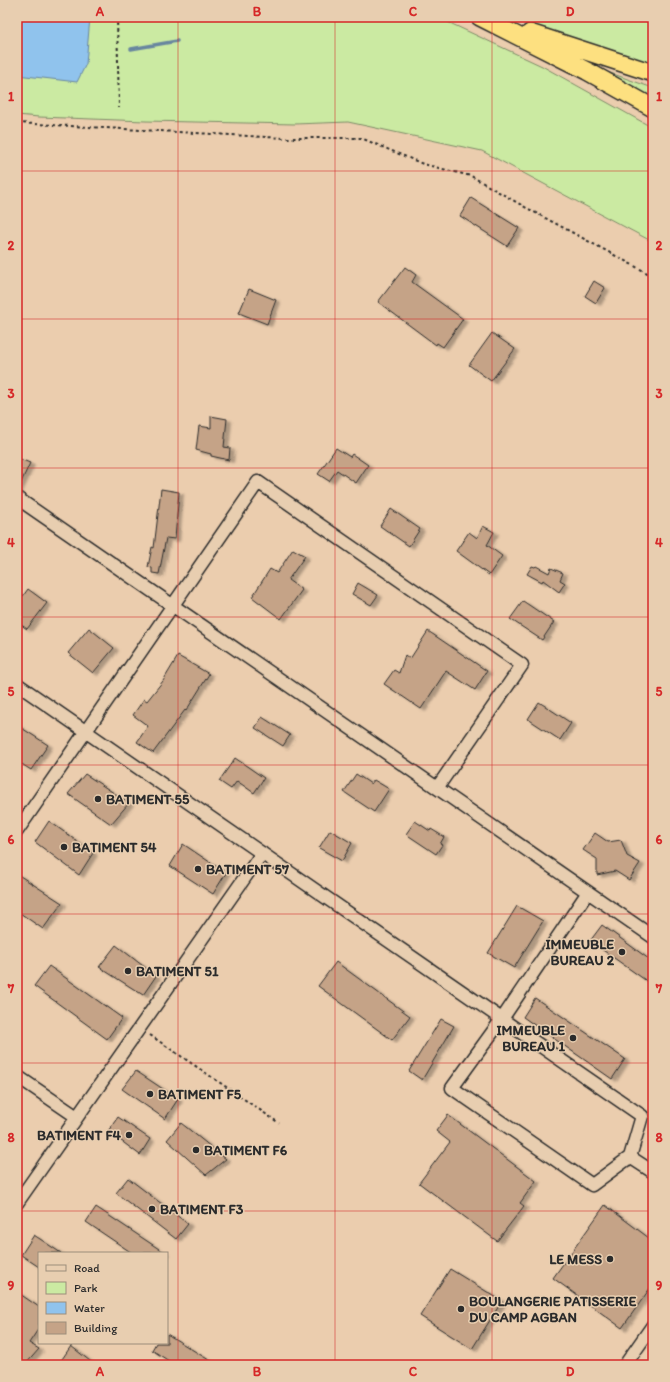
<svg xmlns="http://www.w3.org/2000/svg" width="670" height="1382" font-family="Itim,sans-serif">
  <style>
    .green { fill: #cbeaa2; stroke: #7b8a66 }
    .water { fill: #90c3ed; stroke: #68869f }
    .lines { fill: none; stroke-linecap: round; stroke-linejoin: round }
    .stream { stroke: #68869f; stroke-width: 3.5 }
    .building { fill: #c5a387; stroke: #2b2b2b; filter: url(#shadow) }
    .minor-casing { stroke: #2b2b2b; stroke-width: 15 }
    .highway-casing { stroke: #2b2b2b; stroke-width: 20 }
    .path { stroke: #2b2b2b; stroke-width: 2; stroke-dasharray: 3 3; stroke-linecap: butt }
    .minor { stroke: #e8ceb0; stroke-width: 12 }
    .highway { stroke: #fde080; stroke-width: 17 }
    .grid { fill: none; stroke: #d62828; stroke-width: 1; stroke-opacity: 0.55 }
    .poi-dot { fill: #2b2b2b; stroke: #e8ceb0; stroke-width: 1.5 }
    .labels { text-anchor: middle; stroke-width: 3; stroke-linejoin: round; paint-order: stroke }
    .poi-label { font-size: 14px; font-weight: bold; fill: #2b2b2b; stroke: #e8ceb0; text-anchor: start }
    .neatline { fill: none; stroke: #d62828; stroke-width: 1.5 }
    .grid-label { font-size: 13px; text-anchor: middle; font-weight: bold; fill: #d62828 }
  </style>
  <defs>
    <filter id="shadow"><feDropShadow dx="4.5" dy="2.5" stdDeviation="1" flood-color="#0004"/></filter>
  </defs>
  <rect width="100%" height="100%" fill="#ebcdae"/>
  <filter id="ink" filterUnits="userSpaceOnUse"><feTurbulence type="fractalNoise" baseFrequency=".025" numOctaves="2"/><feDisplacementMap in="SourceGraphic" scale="8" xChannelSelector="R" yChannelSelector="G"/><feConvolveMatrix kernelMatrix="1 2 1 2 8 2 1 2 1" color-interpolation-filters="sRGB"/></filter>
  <g filter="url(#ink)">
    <path class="green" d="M17,17H437L542,66L653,128V242L482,151L348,122L295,124L145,121L39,117L17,115Z
      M512,17H653V67L609,53Z
      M599,69L653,88V101Z"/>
    <path class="water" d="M17,17H90L86,64L77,82L17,75Z"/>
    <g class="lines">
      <path class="stream" d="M131,49L177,41"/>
    </g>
    <path class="building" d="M471,198L519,228L507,246L460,216Z
      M405,267L416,275L412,282L463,319L443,347L437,343L436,345L378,302Z
      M594,281L605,288L596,303L585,296Z
      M249,289L276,300L267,324L239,313Z
      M492,333L515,349L491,381L469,365Z
      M211,416L227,419L224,447L230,448L229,460L211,456V454L196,450L199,426L211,428Z
      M336,448L350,457L352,454L368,465L356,483L337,470L329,481L318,474Z
      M20,459L30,463L17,491V465Z
      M161,489L179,492L175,539L166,538L159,574L152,573V568L148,567L152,547L154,548Z
      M391,509L420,529L409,546L380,526Z
      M483,526L494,532L487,545L502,556L489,575L456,551L469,532L477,538Z
      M293,549L305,556L288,580L302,590L281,619L252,597L270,569L277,573Z
      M532,566L535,567L536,566L549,573L551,568L563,573L560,580L565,583L559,592L543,580L542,582L527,574Z
      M358,583L378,595L371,605L352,594Z
      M28,589L47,603L27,629L17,622V592L23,596Z
      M523,601L554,622L542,640L510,619Z
      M89,628L114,648L93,673L68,653Z
      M428,631L487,671L475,690L446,671L421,709L384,684L394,670L399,673L405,655L410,659Z
      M178,656L209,674L186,711L185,710L153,753L137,742L148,726L133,715L144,699L147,701L163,681Z
      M539,702L571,723L560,740L528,719Z
      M262,717L290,735L283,746L255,728Z
      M17,725L48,745L31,770L17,761Z
      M235,758L264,778L254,793L237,781L231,789L219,781Z
      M85,774L129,803L111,824L68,794Z
      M356,774L371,784L374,780L389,789L374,812L344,792Z
      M49,821L93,853L79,875L35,842Z
      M415,821L430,831L431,829L444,837L440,844L442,845L436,854L406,834Z
      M330,830L352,843L342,861L319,848Z
      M595,833L608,842L621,840L627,856L640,863L629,880L615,871L597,875V859L583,850Z
      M183,844L226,873L213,894L170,866Z
      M17,874L62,903L43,929L17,911Z
      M517,906L543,921L514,968L488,953Z
      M602,925L653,962V976L648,982L590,941Z
      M116,945L156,976L143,995L99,967Z
      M336,962L410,1016L392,1040L318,986Z
      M49,966L122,1018L107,1039L34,986Z
      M535,998L625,1059L612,1079L523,1017Z
      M441,1019L454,1026L422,1080L409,1071Z
      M136,1071L178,1099L165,1119L122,1089Z
      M448,1115L536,1181L520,1203L524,1206L497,1241L419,1183L450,1142L436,1131Z
      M118,1117L150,1139L140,1155L108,1131Z
      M181,1123L226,1159L206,1175L167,1140Z
      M128,1178L188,1224L176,1239L116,1193Z
      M605,1205L653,1241V1284L622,1328L553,1278Z
      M96,1207L165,1253H132L86,1222Z
      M34,1235L61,1253H39V1267L21,1255Z
      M450,1269L502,1301L472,1349L420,1316Z
      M17,1292L39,1307V1328L29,1343L39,1349L25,1365L17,1361Z
      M167,1334L217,1365H175L152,1350L156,1343H167Z
      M71,1346L95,1365H58Z"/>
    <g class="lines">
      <g class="minor-casing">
        <path id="minor" d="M17,498L653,937
          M17,684L642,1116L630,1157L653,1172
          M17,831L258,482L522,665L437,788
          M588,892L502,1019L452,1088L592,1185L630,1157
          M17,1076L77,1117
          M17,1203L262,853
          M625,1365L653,1325"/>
      </g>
      <g class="highway-casing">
        <path id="highway" d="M480,17L587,71L653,108
          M530,33L653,73"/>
      </g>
      <path class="path" d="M117,17L119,108
        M17,123L284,138H361L423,164L471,176L523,206L653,276
        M150,1035L279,1123"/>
      <use href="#minor" class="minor"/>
      <use href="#highway" class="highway"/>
    </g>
  </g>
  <path class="grid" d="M178,17V1365M335,17V1365M492,17V1365M17,171H653M17,319H653M17,468H653M17,617H653M17,765H653M17,914H653M17,1063H653M17,1211H653"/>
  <g class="poi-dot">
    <circle cx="98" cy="799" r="4"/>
    <circle cx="64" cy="847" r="4"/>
    <circle cx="198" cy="869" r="4"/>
    <circle cx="622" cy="952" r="4"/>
    <circle cx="128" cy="971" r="4"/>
    <circle cx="573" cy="1038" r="4"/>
    <circle cx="150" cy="1094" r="4"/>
    <circle cx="129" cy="1135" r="4"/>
    <circle cx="196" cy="1150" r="4"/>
    <circle cx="152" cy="1209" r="4"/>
    <circle cx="610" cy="1259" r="4"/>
    <circle cx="461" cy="1309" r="4"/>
  </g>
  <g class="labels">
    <g class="poi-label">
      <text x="106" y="804">BATIMENT 55</text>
      <text x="72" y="852">BATIMENT 54</text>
      <text x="206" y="874">BATIMENT 57</text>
      <text x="614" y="949" text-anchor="end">IMMEUBLE<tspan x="614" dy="16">BUREAU 2</tspan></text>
      <text x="136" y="976">BATIMENT 51</text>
      <text x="565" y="1035" text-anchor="end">IMMEUBLE<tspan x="565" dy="16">BUREAU 1</tspan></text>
      <text x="158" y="1099">BATIMENT F5</text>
      <text x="121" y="1140" text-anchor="end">BATIMENT F4</text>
      <text x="204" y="1155">BATIMENT F6</text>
      <text x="160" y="1214">BATIMENT F3</text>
      <text x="602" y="1264" text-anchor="end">LE MESS</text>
      <text x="469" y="1306">BOULANGERIE PATISSERIE<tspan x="469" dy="16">DU CAMP AGBAN</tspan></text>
    </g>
  </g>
  <rect width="670" height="1382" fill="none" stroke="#e8ceb0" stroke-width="44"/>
  <rect x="38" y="1252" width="130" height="92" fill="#e8ceb0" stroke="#9c8d7b"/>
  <rect x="46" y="1265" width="20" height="6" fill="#e8ceb0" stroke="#9c8d7b"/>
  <text x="74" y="1272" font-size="12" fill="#2b2b2b">Road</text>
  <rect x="46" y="1282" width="20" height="12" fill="#cbeaa2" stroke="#9c8d7b"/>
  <text x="74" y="1292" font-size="12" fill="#2b2b2b">Park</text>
  <rect x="46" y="1302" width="20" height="12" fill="#90c3ed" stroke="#9c8d7b"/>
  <text x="74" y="1312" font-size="12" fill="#2b2b2b">Water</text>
  <rect x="46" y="1322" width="20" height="12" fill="#c5a387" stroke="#9c8d7b"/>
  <text x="74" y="1332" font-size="12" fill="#2b2b2b">Building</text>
  <rect x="22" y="22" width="626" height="1338" class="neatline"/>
  <g class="grid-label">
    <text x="100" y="16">A</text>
    <text x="257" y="16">B</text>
    <text x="413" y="16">C</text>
    <text x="570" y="16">D</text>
    <text x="11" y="101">1</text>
    <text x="659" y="101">1</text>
    <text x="11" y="250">2</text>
    <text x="659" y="250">2</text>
    <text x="11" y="398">3</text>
    <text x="659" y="398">3</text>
    <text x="11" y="547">4</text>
    <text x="659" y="547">4</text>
    <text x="11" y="696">5</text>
    <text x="659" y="696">5</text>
    <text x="11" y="844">6</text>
    <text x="659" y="844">6</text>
    <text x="11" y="993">7</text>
    <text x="659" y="993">7</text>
    <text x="11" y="1142">8</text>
    <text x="659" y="1142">8</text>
    <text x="11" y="1290">9</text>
    <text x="659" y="1290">9</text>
    <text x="100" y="1376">A</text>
    <text x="257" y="1376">B</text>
    <text x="413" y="1376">C</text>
    <text x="570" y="1376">D</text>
  </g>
</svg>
